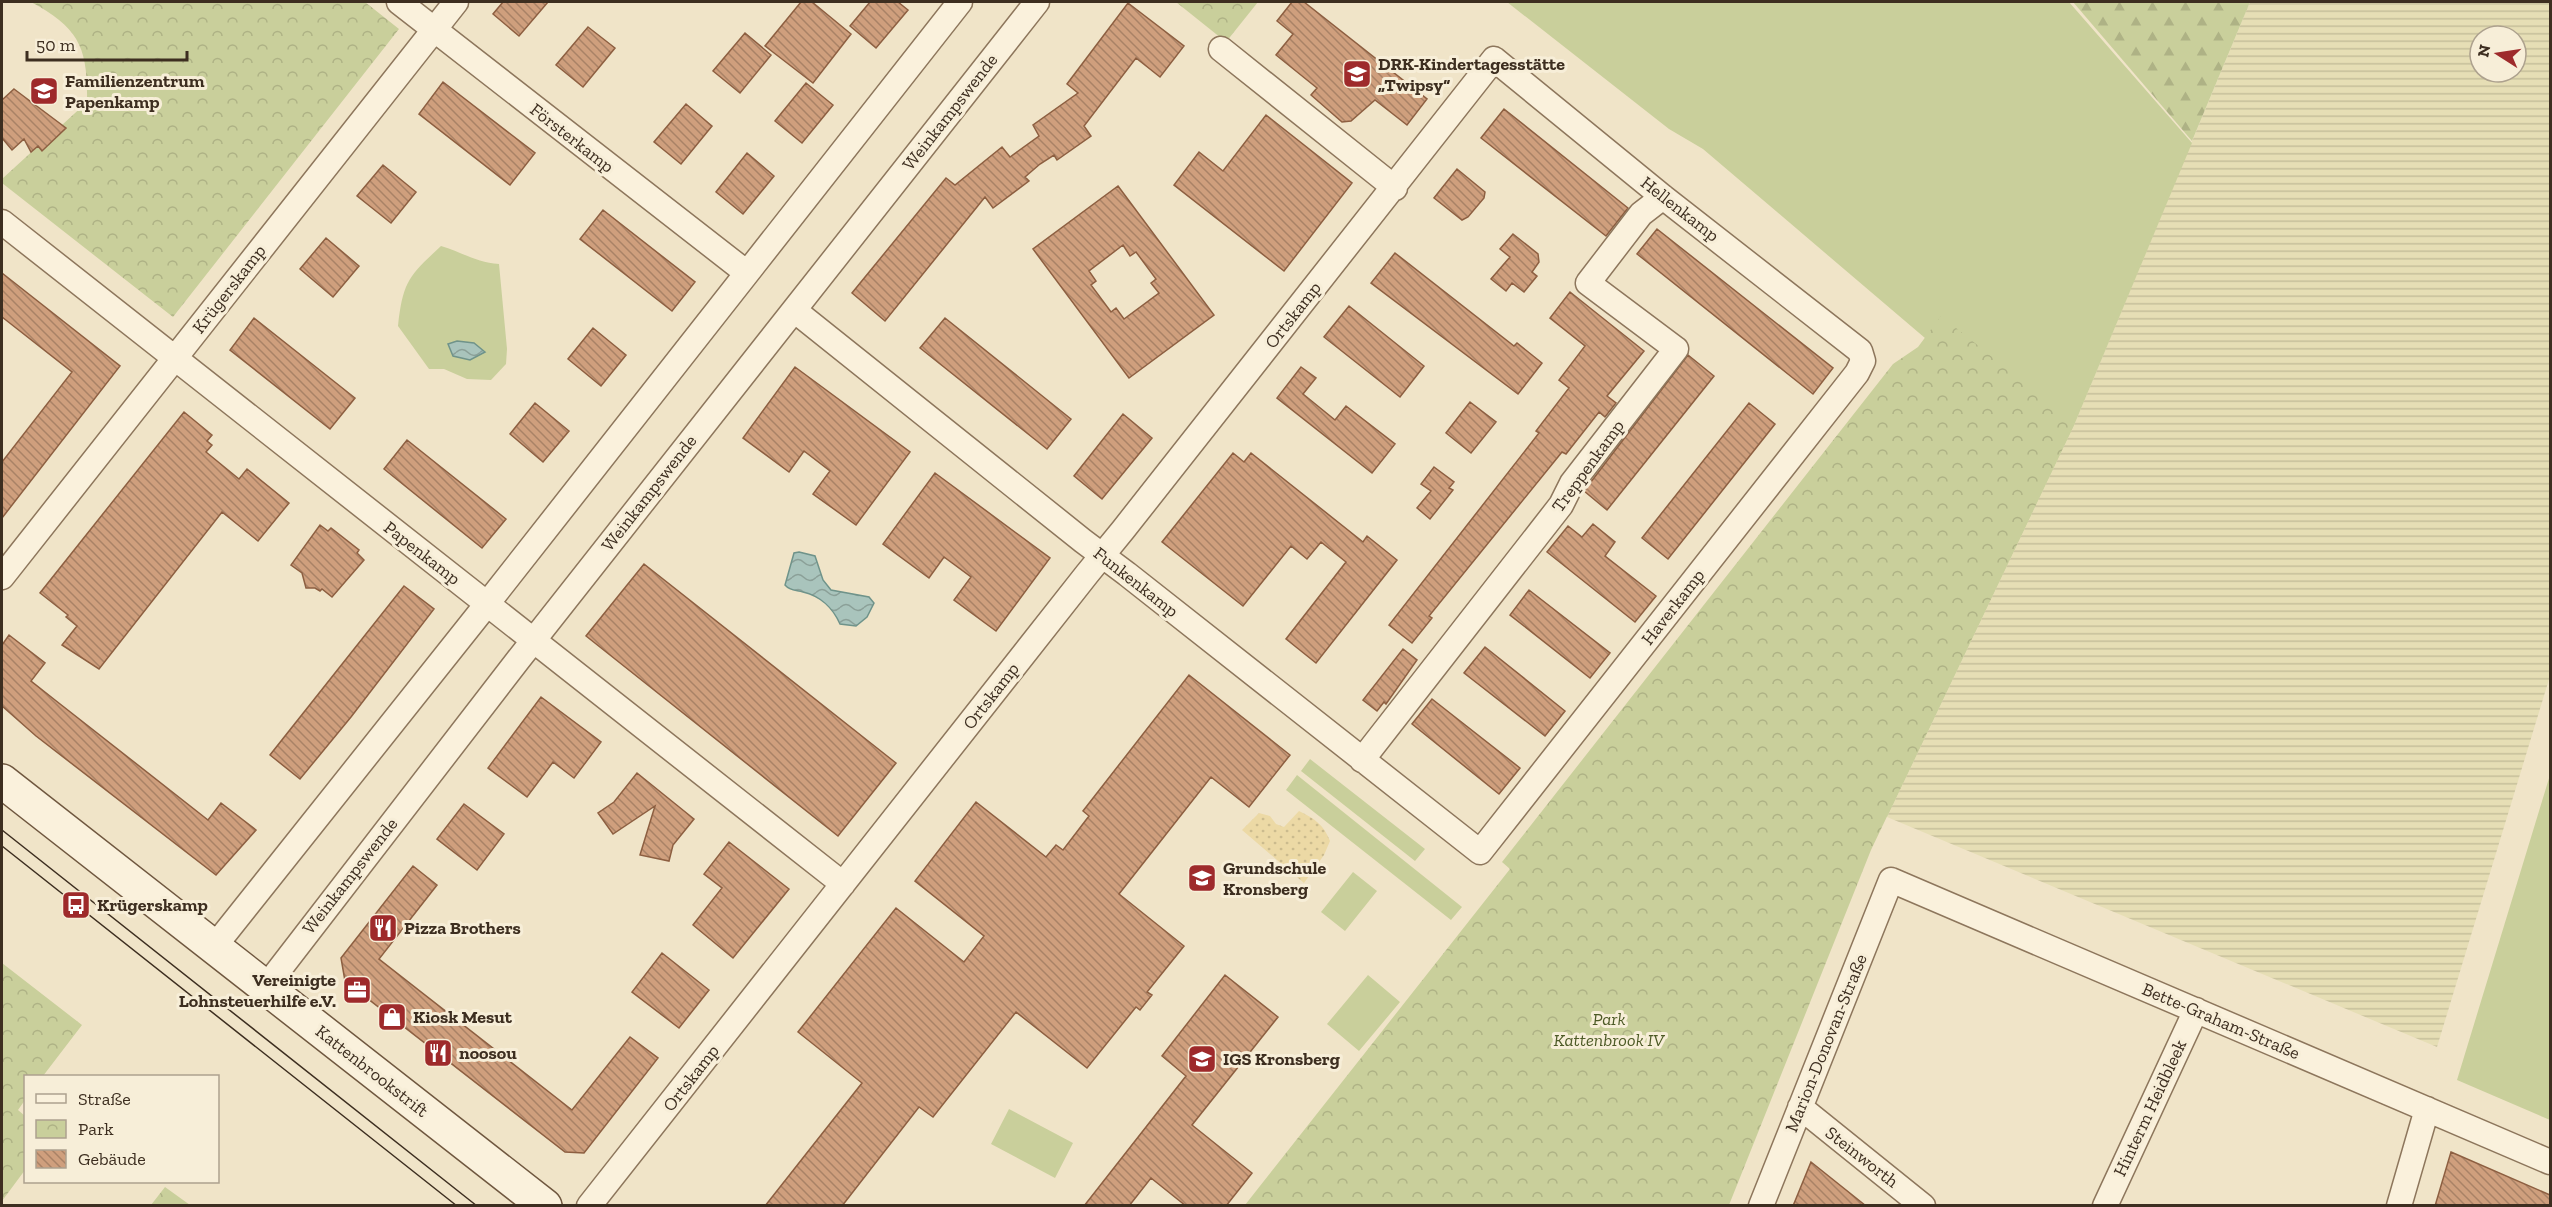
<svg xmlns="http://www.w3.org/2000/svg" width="2552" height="1207" font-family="'Zilla Slab',serif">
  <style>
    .farmland { fill: url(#farmland-rules); fill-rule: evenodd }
    .green { fill: #c9cf9b }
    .forest { fill: url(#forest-firs) }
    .sand { fill: url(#sand-dots) }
    .park { fill: url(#park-crowns) }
    .water { fill: url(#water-waves); stroke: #6f938a; stroke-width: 1.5 }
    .building { fill: url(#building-back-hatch); stroke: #8d5f41; stroke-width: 1.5; fill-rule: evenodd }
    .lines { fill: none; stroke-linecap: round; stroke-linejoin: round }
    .street-casing { stroke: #8d765c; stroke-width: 27 }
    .secondary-casing { stroke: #6f573f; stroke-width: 36 }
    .street { stroke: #faf1dc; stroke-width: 24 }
    .secondary { stroke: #faf1dc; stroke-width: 33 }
    .tram { stroke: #3d2e20; stroke-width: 1.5 }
    .labels { text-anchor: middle; stroke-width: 6; stroke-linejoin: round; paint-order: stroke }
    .poi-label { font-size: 18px; font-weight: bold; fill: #3d2e20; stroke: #f7eed8; text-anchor: start }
    .street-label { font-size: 18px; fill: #3d2e20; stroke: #f7eed8 }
    .park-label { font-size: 18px; font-style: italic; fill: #4d5a26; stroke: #f7eed8 }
  </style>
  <defs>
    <pattern id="farmland-rules" width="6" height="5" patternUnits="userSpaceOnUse" patternTransform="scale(1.5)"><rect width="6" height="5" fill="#e6deb5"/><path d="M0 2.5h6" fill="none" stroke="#c6bf9b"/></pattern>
    <pattern id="forest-firs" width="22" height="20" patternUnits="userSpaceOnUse" patternTransform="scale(1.5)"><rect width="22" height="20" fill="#c9cf9b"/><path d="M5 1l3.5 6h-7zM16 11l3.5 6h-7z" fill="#aeb285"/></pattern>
    <pattern id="sand-dots" width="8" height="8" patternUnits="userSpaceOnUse" patternTransform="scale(1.5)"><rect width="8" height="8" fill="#ecd9a5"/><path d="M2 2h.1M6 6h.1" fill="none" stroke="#cbbb8e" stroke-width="1.8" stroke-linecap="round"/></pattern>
    <pattern id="park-crowns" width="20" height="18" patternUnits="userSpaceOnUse" patternTransform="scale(1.5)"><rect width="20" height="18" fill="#c9cf9b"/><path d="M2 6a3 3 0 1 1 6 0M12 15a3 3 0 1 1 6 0" fill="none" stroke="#aeb285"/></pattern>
    <pattern id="water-waves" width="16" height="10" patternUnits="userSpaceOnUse" patternTransform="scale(1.5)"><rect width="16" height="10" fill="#a9c4bc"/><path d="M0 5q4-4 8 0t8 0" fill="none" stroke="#8ba098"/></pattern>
    <pattern id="building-back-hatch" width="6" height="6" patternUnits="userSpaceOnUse" patternTransform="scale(1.5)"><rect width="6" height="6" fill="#cf9f7d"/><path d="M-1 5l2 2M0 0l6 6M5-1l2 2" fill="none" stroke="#a98266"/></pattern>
  </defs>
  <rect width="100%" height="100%" fill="#f0e4c8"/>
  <path class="farmland" d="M2250,2H2550V676L2437,1047L1887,817L2075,423ZM2480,36H2516V72H2480Z"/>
  <path class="green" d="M1507,2H2069L2192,143L2075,423L1887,817L1952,361L1703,149L1669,129Z
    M441,246C462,252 477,263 499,264L507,349L506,364L491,380L467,379L444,369H429L398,326C403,281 409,276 441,246Z
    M1310,759L1425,849L1415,861L1301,771Z
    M1297,775L1462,907L1451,920L1286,790Z
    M2550,775V1120L2457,1080Z
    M1353,872L1377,891L1345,931L1321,912Z
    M1368,975L1400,1002L1359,1051L1327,1024Z
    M1009,1109L1073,1143L1055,1178L991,1144Z"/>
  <path class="forest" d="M2073,2H2250L2192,141Z"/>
  <path class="sand" d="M1299,811C1314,818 1324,825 1330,841L1324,855L1304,883L1242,830L1259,813L1270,816L1276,824L1284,827Z"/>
  <path class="park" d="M31,2H365L399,29L173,317L2,183V179L38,146L42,150L66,128L62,125L87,102C88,47 79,28 31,2Z
    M1176,2H1258L1226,42Z
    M1941,316L2075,423L1871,850L1729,1205H1245L1510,869L1502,862L1893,364L1918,347Z
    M2,963L82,1025L43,1076H26L25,1100L18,1110L25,1116V1170L2,1201Z
    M165,1187L190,1205H151Z"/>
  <path class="water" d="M457,341L474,343L485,352L470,360L453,356L448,344Z
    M799,552L815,556L823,580L831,590L869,597L874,603L867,617L856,626L840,624C833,608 820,596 803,592C796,590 790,591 785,585L794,553Z"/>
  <path class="building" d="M503,2H548L519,36L493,14Z
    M801,2H812L851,34L813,83L765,46Z
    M870,2H898L908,10L876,48L850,26Z
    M1292,2H1304L1427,99L1407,125L1375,100L1351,121L1342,122L1311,95L1317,88L1276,55L1293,34L1277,21Z
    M1128,3L1184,46L1160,77L1136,58L1084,126L1091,136L1057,160L1054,155L1040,164L1025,177L1029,181L993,208L985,197L885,321L852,293L946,178L955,185L1002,147L1010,157L1039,136L1033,125L1078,93L1067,84Z
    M588,27L615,48L583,87L556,65Z
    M745,33L771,55L740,93L713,71Z
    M443,82L535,153L510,185L419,114Z
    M806,83L833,105L802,143L775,121Z
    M14,89L66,128L42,151L38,146L31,152L24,139L12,150L2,138V100Z
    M686,104L712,126L681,164L654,142Z
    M1504,109L1628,208L1606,236L1481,138Z
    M1266,115L1352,183L1284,271L1174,185L1199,152L1223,171Z
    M747,153L774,176L743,214L716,192Z
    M383,165L416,192L391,223L357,196Z
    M1457,169L1485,192L1484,198L1468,217L1462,220L1434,198Z
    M1118,186L1214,315L1129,378L1033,249ZM1123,245L1130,256L1136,252L1156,279L1151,283L1159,293L1124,319L1116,308L1111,312L1091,285L1096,281L1089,271Z
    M603,210L695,282L672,311L580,239Z
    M1657,229L1833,368L1813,394L1637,254Z
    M1513,234L1538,254L1539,262L1532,272L1537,276L1524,292L1512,283L1506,291L1491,279L1510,257L1500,249Z
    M326,238L359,266L333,297L300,269Z
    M1395,253L1514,346L1517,343L1542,363L1518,394L1371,283Z
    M2,273L120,366L2,518V462L72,372L2,317Z
    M1570,292L1644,351L1607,396L1616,403L1605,417L1599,412L1566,454L1562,452L1429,616L1432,618L1412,643L1389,625L1539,433L1536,431L1569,388L1559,380L1585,346L1550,318Z
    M1349,306L1424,366L1400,397L1324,337Z
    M254,318L355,398L330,429L230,350Z
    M945,318L1071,419L1047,449L920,348Z
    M593,328L626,355L601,386L568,359Z
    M1688,355L1714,376L1607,510L1584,491Z
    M795,367L910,452L856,525L813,494L830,471L804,451L789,472L743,438Z
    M1301,367L1316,378L1303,394L1335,420L1346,406L1395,444L1372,473L1277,398Z
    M1470,402L1496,422L1471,453L1446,433Z
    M535,403L569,431L543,462L510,434Z
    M1749,403L1775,424L1668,559L1642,538Z
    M184,412L212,435L207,441L212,445L206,452L239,479L247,469L289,503L258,541L222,512L99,669L62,645L77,626L66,617L68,615L40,593Z
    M1123,414L1152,438L1102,499L1074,476Z
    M407,440L506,519L482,548L384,469Z
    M1233,453L1244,462L1251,453L1363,542L1367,536L1397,560L1316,663L1286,639L1346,562L1321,542L1307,559L1291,546L1243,606L1162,542Z
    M1434,467L1454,482L1449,488L1453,490L1430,519L1417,508L1431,491L1421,484Z
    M935,473L1050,558L996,631L954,600L971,577L944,557L929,578L883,544Z
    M1593,524L1615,542L1605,556L1656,596L1635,622L1547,552L1568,526L1582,537Z
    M320,525L328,531L331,528L359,550L357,553L364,560L332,597L322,589L320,591L315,588H306L302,573L291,565Z
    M644,564L896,763L838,836L586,636Z
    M404,586L434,609L351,717L300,779L270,755Z
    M1529,590L1610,653L1590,678L1510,615Z
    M9,635L45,663L31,681L55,700L208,820L221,803L256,830L216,875L36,736L2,706V645Z
    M1485,647L1565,711L1545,736L1464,673Z
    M1403,649L1417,660L1386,704L1384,702L1377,711L1363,700Z
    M1189,675L1290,755L1249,807L1211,777L1119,894L1184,946L1147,992L1152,995L1140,1010L1136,1007L1087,1068L1016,1012L933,1117L919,1107L842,1206H765L862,1083L798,1032L896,908L964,962L984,936L915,881L976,802L1046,857L1056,845L1063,850L1089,816L1083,811Z
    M541,697L601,742L574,778L553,762L527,797L488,768Z
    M1432,699L1520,768L1499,794L1412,724Z
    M637,773L694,819L673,845L669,861L640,855L655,806L613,834L598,813L614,802Z
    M464,804L504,834L477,870L437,839Z
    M729,842L789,889L733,958L693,925L722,888L704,874Z
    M413,866L437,885L379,959L572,1110L630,1037L658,1058L584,1153L565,1152L345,981L341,958Z
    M662,953L709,990L679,1028L632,992Z
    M1225,975L1278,1017L1192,1125L1252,1173L1226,1206H1186L1151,1178L1129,1206H1084L1186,1076L1162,1056Z
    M2451,1152L2550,1195V1206H2435Z
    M1811,1162L1866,1206H1793Z"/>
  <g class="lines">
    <g class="street-casing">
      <path id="street" d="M399,2L747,273
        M1221,49L1395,188
        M2,222L843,884
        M2,577L456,2
        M1362,760L1561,505L1572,483L1676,349L1588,283L1641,214L1663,197
        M214,947L487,604L960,2
        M265,988L518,660L1037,2
        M1800,1107L1923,1206
        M589,1206L1087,574L1123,530L1494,59L1663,197L1860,351L1863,361L1857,373L1480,852L1127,574L1083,541L794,310
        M1761,1206L1891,880L2550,1162
        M2105,1206L2196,1010
        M2399,1206L2427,1109"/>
    </g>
    <g class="secondary-casing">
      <path id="secondary" d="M2,781L545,1206"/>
    </g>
    <use href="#street" class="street"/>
    <use href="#secondary" class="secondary"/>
    <path class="tram" d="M2,830L477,1206
      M2,846L457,1206"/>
  </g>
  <defs>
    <g id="school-square" transform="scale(1.5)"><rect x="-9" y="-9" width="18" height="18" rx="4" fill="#9e2a2b" stroke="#f7eed8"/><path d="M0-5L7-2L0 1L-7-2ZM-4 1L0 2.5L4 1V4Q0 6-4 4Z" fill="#fff"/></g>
    <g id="bus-square" transform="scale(1.5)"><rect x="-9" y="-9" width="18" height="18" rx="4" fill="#9e2a2b" stroke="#f7eed8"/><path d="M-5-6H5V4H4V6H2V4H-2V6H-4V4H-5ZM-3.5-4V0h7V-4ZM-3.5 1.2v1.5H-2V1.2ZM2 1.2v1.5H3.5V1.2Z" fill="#fff"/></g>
    <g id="restaurant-square" transform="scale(1.5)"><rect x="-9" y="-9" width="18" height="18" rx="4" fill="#9e2a2b" stroke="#f7eed8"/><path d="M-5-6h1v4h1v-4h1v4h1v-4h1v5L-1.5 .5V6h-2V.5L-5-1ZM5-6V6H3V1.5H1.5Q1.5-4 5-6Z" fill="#fff"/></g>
    <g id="office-square" transform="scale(1.5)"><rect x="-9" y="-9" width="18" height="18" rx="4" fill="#9e2a2b" stroke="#f7eed8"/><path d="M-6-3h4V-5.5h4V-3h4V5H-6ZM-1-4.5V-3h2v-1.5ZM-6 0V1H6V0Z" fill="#fff"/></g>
    <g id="shop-square" transform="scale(1.5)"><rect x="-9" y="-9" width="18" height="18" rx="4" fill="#9e2a2b" stroke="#f7eed8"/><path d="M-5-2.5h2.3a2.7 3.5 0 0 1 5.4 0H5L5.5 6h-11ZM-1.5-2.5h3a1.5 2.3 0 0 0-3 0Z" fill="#fff"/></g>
  </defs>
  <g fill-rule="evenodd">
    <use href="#school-square" x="1357" y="74"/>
    <use href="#school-square" x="44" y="91"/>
    <use href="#school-square" x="1202" y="878"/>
    <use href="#bus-square" x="76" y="905"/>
    <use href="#restaurant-square" x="383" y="928"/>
    <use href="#office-square" x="357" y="990"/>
    <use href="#shop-square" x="392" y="1017"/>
    <use href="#restaurant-square" x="438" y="1053"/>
    <use href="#school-square" x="1202" y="1059"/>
  </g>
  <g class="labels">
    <g class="poi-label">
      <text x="1378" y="70">DRK-Kindertagesstätte<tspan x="1378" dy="21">„Twipsy“</tspan></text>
      <text x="65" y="87">Familienzentrum<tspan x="65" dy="21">Papenkamp</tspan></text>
      <text x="1223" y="874">Grundschule<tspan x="1223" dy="21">Kronsberg</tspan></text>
      <text x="97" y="911">Krügerskamp</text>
      <text x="404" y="934">Pizza Brothers</text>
      <text x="336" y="986" text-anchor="end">Vereinigte<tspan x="336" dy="21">Lohnsteuerhilfe e.V.</tspan></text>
      <text x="413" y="1023">Kiosk Mesut</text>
      <text x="459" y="1059">noosou</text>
      <text x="1223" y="1065">IGS Kronsberg</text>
    </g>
    <g class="street-label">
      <text transform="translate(950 112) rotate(-52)" y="6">Weinkampswende</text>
      <text transform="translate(572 138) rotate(38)" y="6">Försterkamp</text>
      <text transform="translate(1680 209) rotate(38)" y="6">Hellenkamp</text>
      <text transform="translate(229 289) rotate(-52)" y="6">Krügerskamp</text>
      <text transform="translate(1293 315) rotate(-52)" y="6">Ortskamp</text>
      <text transform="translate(1588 466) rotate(-54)" y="6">Treppenkamp</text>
      <text transform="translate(649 493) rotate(-52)" y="6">Weinkampswende</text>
      <text transform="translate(422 553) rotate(38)" y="6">Papenkamp</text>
      <text transform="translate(1136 582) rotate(38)" y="6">Funkenkamp</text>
      <text transform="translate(1673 607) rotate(-52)" y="6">Haverkamp</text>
      <text transform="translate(991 696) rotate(-52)" y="6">Ortskamp</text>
      <text transform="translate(350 876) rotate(-52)" y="6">Weinkampswende</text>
      <text transform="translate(2221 1021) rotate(23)" y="6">Bette-Graham-Straße</text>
      <text transform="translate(1826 1043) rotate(-68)" y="6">Marion-Donovan-Straße</text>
      <text transform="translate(372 1071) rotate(38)" y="6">Kattenbrookstrift</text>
      <text transform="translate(691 1078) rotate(-52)" y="6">Ortskamp</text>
      <text transform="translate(2150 1108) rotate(-65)" y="6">Hinterm Heidbleek</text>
      <text transform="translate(1862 1157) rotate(38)" y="6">Steinworth</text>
    </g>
    <g class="park-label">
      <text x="1609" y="1025">Park<tspan x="1609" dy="21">Kattenbrook IV</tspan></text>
    </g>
  </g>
  <rect width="2552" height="1207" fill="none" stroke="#3d2e20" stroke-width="6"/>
  <rect x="24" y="1075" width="195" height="108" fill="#f7eed8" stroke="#ada18e" stroke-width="1.5"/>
  <rect x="36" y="1094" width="30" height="9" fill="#faf1dc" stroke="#ada18e" stroke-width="1.5"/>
  <text x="78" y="1105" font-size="18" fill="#3d2e20">Straße</text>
  <rect x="36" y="1120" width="30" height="18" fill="url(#park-crowns)" stroke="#ada18e" stroke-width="1.5"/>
  <text x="78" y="1135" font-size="18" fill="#3d2e20">Park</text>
  <rect x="36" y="1150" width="30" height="18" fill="url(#building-back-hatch)" stroke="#ada18e" stroke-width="1.5"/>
  <text x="78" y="1165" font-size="18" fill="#3d2e20">Gebäude</text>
  <g transform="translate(2498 54) rotate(282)"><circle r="28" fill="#f7eed8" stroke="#ada18e" stroke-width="1.5"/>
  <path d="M0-4.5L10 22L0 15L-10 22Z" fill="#9e2a2b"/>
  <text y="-9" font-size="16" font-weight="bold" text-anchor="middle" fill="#3d2e20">N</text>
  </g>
  <path d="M27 51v9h160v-9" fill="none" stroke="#3d2e20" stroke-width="3"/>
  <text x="36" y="51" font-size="18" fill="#3d2e20" stroke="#f7eed8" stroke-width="4.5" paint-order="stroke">50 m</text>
</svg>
